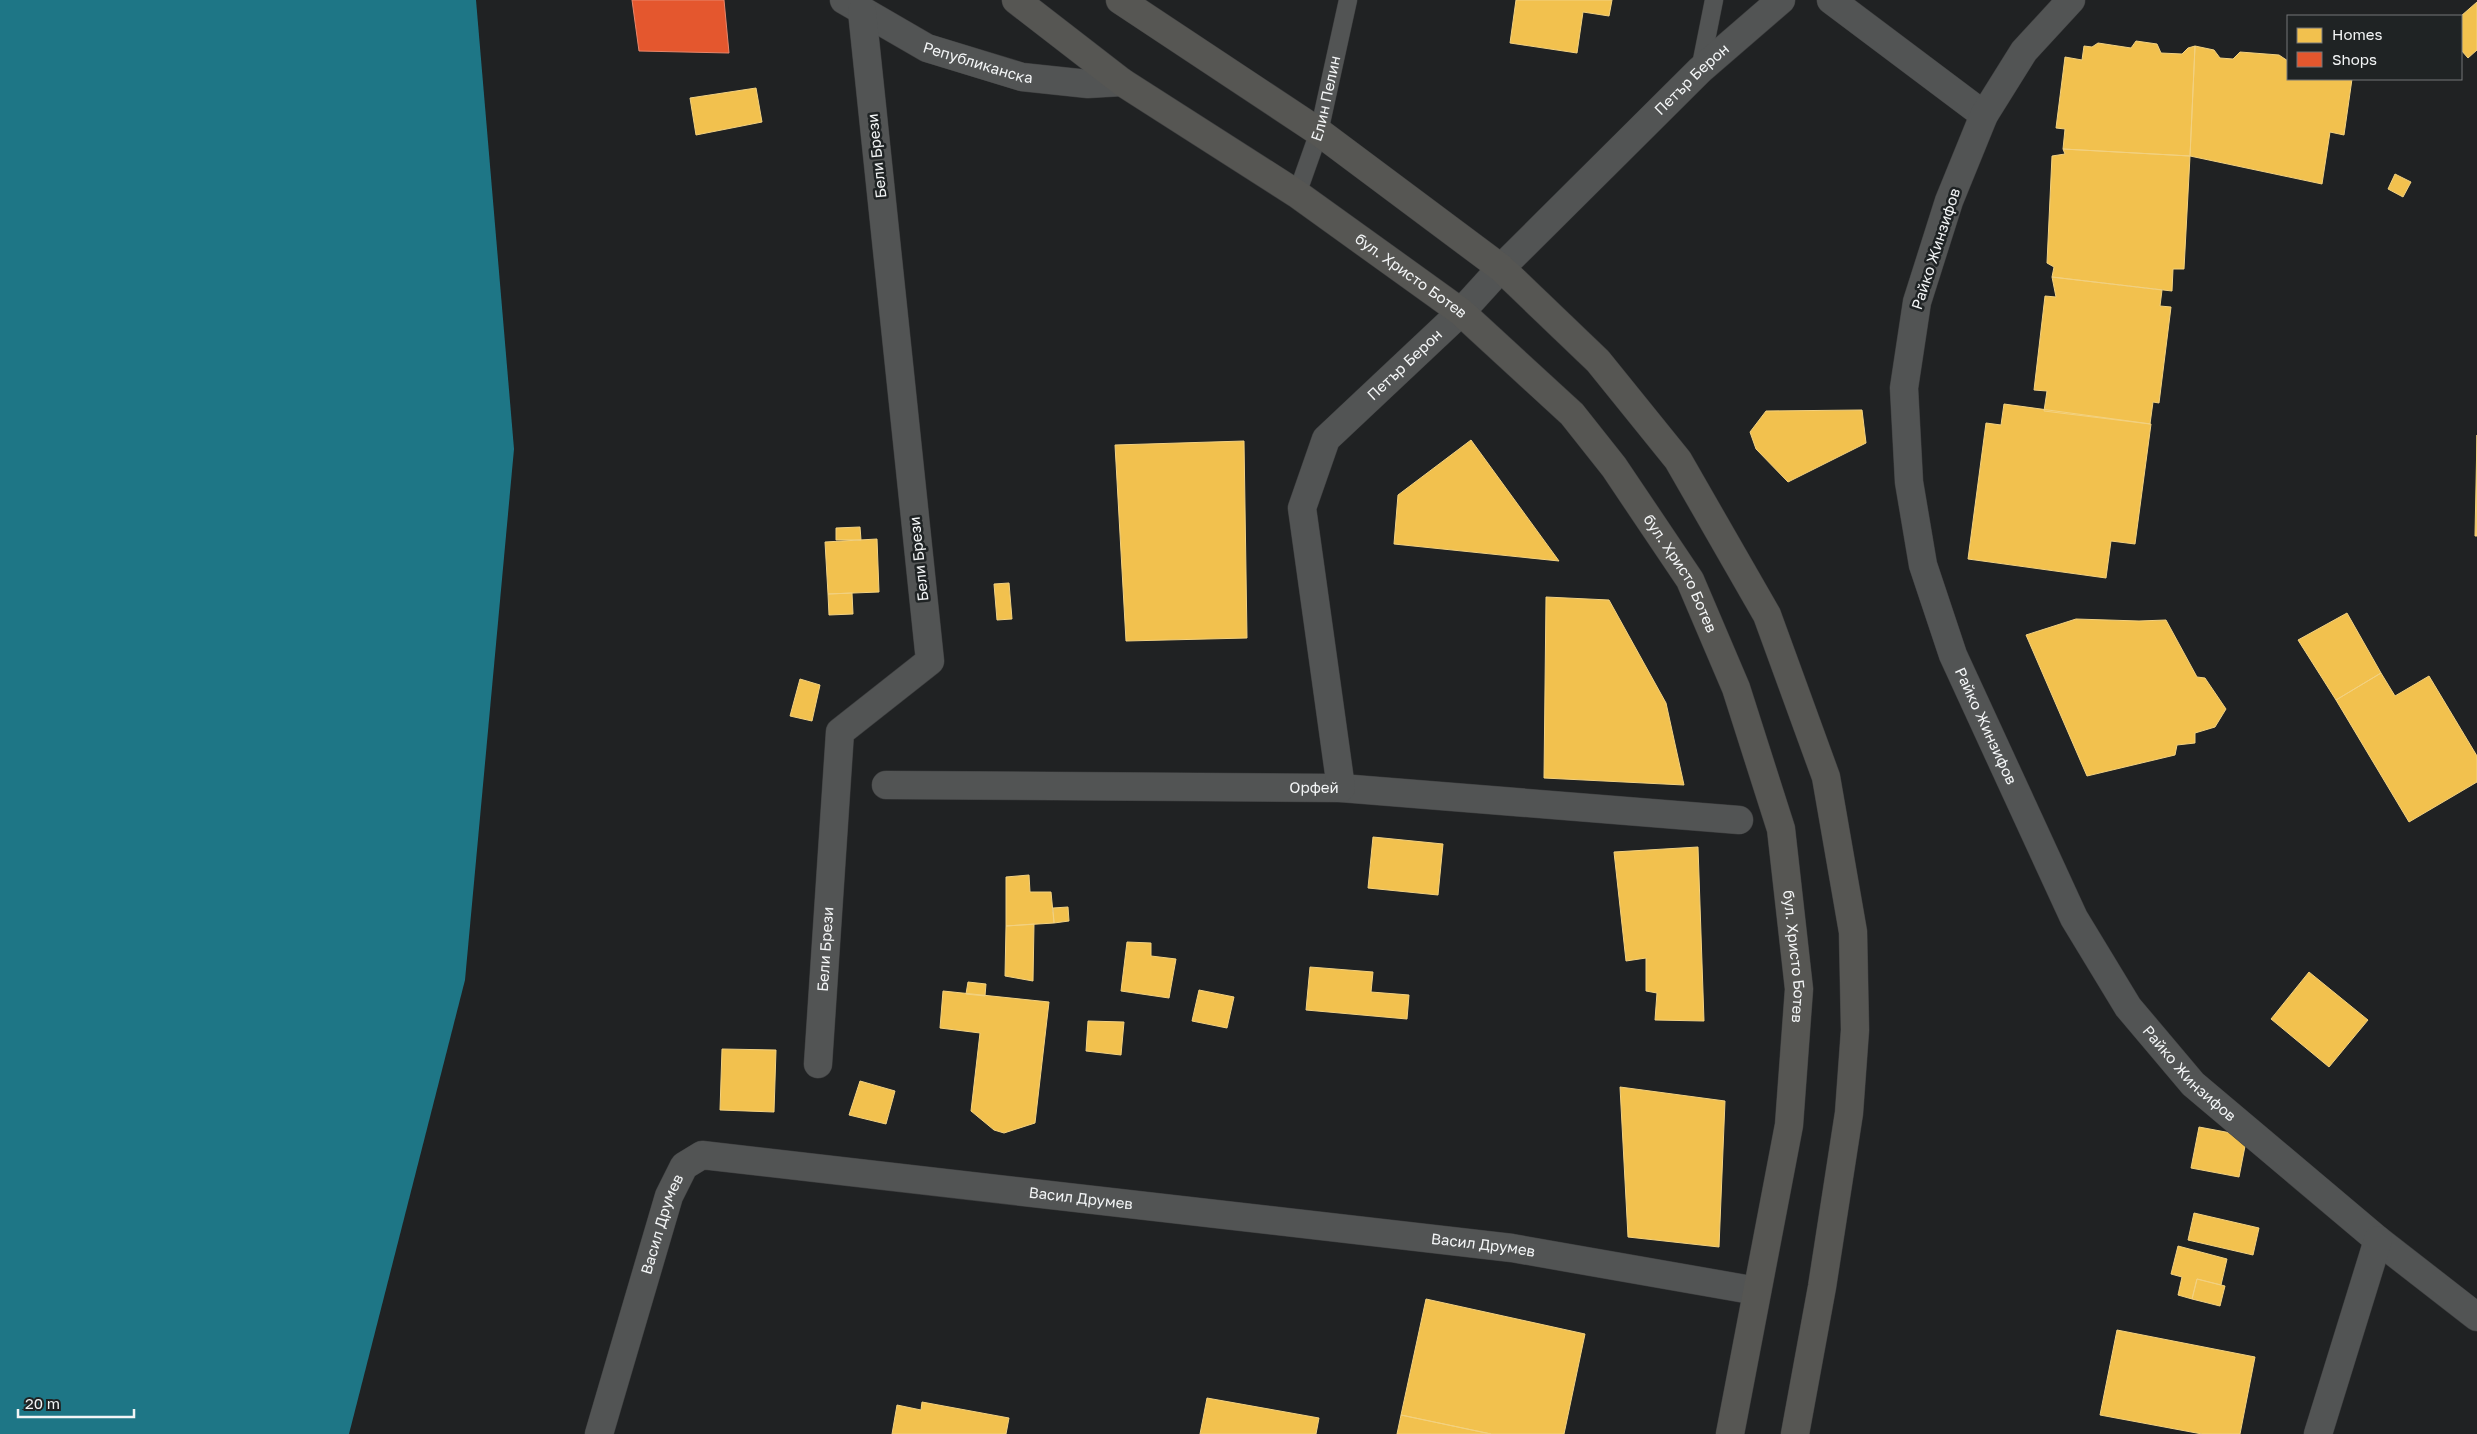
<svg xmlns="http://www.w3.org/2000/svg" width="2477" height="1434" font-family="'Golos Text',sans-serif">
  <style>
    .water { fill: #1e7686 }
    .homes { fill: #f2c14e; stroke: #f2d180 }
    .shops { fill: #e4572e; stroke: #e8866a }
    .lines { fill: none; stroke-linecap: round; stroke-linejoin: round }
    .service-casing { stroke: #3c3d3e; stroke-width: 19 }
    .minor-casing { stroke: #3c3d3e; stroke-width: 29 }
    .secondary-casing { stroke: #3c3d3e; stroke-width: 29 }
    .service { stroke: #525454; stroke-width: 18 }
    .minor { stroke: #525454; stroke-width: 28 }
    .secondary { stroke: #565653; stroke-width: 28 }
    .labels { text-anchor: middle; stroke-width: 5; stroke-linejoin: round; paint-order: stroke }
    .street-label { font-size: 15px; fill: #f3f5f6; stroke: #1f2324 }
  </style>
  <rect width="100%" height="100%" fill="#202223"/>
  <path class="water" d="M0,0H476L514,449L465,980L349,1434H0Z"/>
  <path class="homes" d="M1516,0H1612L1609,16L1583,12L1577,53L1510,43Z
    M2477,2V50L2468,58L2461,50V16Z
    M2136,41L2157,44L2161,53L2182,54L2188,48L2195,46L2190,156L2063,149L2065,129L2056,128L2065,57L2082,60L2084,46L2092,47L2098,43L2131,48Z
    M2195,46L2214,50L2220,58L2233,59L2240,52L2279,55L2288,61V79H2352L2344,135L2330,132L2322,184L2190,156Z
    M756,88L762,122L696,135L690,98Z
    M2063,149L2190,156L2184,269H2173L2172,291L2052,277L2054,267L2047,263L2052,156L2065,154Z
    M2395,174L2411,182L2403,197L2388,189Z
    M2052,277L2162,290L2160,306L2171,307L2159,403L2153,402L2150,424L2044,411L2047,391L2034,390L2045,296L2056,297Z
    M2004,404L2151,424L2135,544L2111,541L2106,578L1968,559L1986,423L2001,425Z
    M1862,410L1866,443L1788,482L1756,449L1750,432L1766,411Z
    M2477,435V536H2475Z
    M1471,440L1559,561L1394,544L1398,495Z
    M1244,441L1247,638L1126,641L1115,445Z
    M860,527L861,540H836V528Z
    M877,539L879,592L828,594L825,542Z
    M1009,583L1012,619L997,620L994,584Z
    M852,593L853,614L829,615L828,594Z
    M1546,597L1609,600L1666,703L1684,785L1544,778Z
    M2347,613L2381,673L2336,700L2298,640Z
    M2076,619L2139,621L2166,620L2197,677L2205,678L2226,709L2215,727L2195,733V743L2177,745L2175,755L2087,776L2026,635Z
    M2381,673L2395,696L2429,676L2477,756V782L2409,822L2336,700Z
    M800,679L820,685L812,721L790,716Z
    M1373,837L1443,844L1438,895L1368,888Z
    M1698,847L1704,1021L1655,1020L1657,993L1646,991V958L1626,961L1614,852Z
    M1029,875L1030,892H1051L1054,923L1006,926V877Z
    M1068,907L1069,921L1054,923L1053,908Z
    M1034,924L1033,981L1005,976L1006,926Z
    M1127,942L1151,943V956L1176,959L1169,998L1121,991Z
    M1310,967L1373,972L1371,992L1409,995L1407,1019L1306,1010Z
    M2309,972L2368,1020L2329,1067L2271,1019Z
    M968,982L986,984L985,996L966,994Z
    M1199,990L1234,997L1227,1028L1192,1021Z
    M943,991L1049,1002L1035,1123L1004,1133L994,1130L971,1111L980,1033L940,1028Z
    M1088,1021L1124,1022L1121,1055L1086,1051Z
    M722,1049L776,1050L774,1112L720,1110Z
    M860,1081L895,1091L886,1124L849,1115Z
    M1620,1087L1725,1101L1719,1247L1628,1237Z
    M2199,1127L2247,1136L2239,1177L2191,1168Z
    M2194,1213L2259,1228L2253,1255L2188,1240Z
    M2178,1246L2227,1259L2221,1285L2197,1279L2192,1299L2178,1295L2182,1277L2171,1274Z
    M2197,1279L2225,1286L2220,1306L2192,1299Z
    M1426,1299L1585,1334L1564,1434H1491L1401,1415Z
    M2117,1330L2255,1357L2240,1434H2202L2100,1415Z
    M1207,1398L1319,1418L1316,1434H1200Z
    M922,1402L1009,1418L1006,1434H892L897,1405L921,1410Z
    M1401,1415L1491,1434H1397Z"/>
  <path class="shops" d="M632,0H724L729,53L639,51Z"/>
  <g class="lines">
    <g class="service-casing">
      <g id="service">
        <path d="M1700,70L1714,0"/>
        <path id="s1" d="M1297,194L1319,132L1348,0"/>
      </g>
    </g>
    <g class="minor-casing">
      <g id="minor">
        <path id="s2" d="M844,0L927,48L1022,77L1088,84L1122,82"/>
        <path d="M1831,0L1984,115"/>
        <path id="s3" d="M2071,0L2024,51L1984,115L1949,201L1917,302L1904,388L1909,482L1923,565L1953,655L2074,918L2128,1007L2193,1084L2378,1240L2477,1317"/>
        <path id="s4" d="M886,785L1341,788L1739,820"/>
        <path id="s5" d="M1341,788L1302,508L1326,439L1461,312L1501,268L1700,70L1781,0"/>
        <path id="s6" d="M818,1064L840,732L930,661L862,11"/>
        <path id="s7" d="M599,1434L669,1196L684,1166L702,1155L1512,1248L1757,1291"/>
        <path d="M2318,1434L2378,1240"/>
      </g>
    </g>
    <g class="secondary-casing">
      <g id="secondary">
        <path id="s8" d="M1016,0L1122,82L1297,194L1461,312L1572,414L1614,467L1690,580L1736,688L1781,829L1799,989L1789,1125L1730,1434"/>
        <path d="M1120,0L1319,132L1501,268L1598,361L1678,460L1767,615L1826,777L1853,932L1855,1030L1849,1113L1822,1287L1795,1434"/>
      </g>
    </g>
    <use href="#service" class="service"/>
    <use href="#minor" class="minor"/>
    <use href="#secondary" class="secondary"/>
  </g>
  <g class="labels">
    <g class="street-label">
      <text dy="5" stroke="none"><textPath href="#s2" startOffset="149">Републиканска</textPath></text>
      <text dy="5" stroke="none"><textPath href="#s5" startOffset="869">Петър Берон</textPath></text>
      <text dy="5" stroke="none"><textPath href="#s1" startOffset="100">Елин Пелин</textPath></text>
      <text transform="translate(877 156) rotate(-96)" y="5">Бели Брези</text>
      <text transform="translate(1936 249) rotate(-72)" y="5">Райко Жинзифов</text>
      <text dy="5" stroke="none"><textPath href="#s8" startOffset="482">бул. Христо Ботев</textPath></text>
      <text dy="5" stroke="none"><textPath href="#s5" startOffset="464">Петър Берон</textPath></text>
      <text transform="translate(919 559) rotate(-96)" y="5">Бели Брези</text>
      <text dy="5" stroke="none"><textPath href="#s8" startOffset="888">бул. Христо Ботев</textPath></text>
      <text dy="5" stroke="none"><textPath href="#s3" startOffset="782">Райко Жинзифов</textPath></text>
      <text dy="5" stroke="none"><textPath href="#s4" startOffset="428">Орфей</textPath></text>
      <text dy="5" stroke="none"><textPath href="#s6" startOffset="115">Бели Брези</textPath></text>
      <text dy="5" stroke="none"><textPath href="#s8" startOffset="1292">бул. Христо Ботев</textPath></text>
      <text dy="5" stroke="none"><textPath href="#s3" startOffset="1188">Райко Жинзифов</textPath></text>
      <text dy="5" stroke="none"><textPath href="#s7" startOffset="684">Васил Друмев</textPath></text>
      <text dy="5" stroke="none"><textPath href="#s7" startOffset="219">Васил Друмев</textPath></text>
      <text dy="5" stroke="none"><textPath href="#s7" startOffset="1089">Васил Друмев</textPath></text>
    </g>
  </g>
  <rect x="2287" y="15" width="175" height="65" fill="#1f2324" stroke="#747778"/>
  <rect x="2297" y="28" width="25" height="15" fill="#f2c14e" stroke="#747778"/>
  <text x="2332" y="40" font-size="15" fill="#f3f5f6">Homes</text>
  <rect x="2297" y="52" width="25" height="15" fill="#e4572e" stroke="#747778"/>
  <text x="2332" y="65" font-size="15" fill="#f3f5f6">Shops</text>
  <path d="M18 1409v8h116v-8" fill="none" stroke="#f3f5f6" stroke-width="2.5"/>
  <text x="25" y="1409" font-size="15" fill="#f3f5f6" stroke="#1f2324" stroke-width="4" paint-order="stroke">20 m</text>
</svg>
